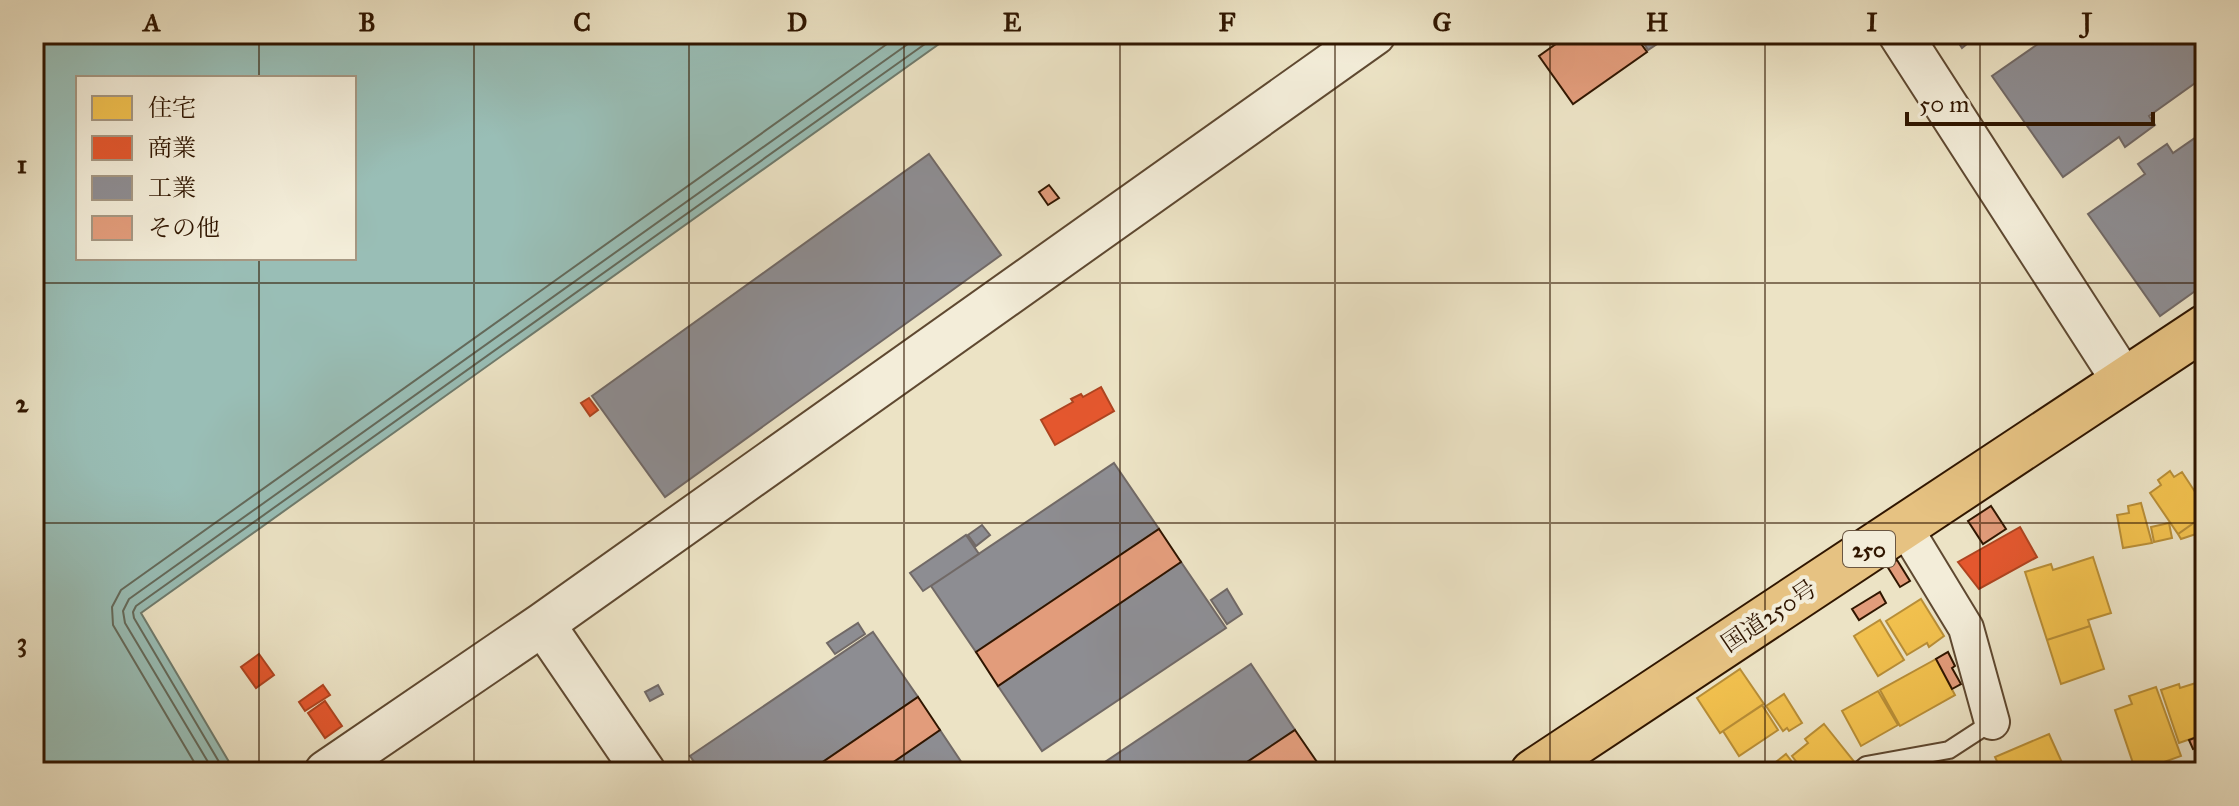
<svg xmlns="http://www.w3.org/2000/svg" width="2239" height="806" font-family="'IM FELL Great Primer','Noto Serif JP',serif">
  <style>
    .water { fill: #99beb6; stroke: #6f7b6d; stroke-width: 2; fill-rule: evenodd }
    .homes { fill: #f2c14e; stroke: #b88e37; stroke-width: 2 }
    .shops { fill: #e4572e; stroke: #ae4420; stroke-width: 2 }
    .industry { fill: #8d8d92; stroke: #716966; stroke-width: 2 }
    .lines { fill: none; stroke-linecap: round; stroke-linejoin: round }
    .shore { stroke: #646a5b; stroke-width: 2 }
    .building { fill: #e29c7b; stroke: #301600; stroke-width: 2 }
    .service-casing { stroke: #5f4931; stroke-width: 20 }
    .minor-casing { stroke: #5f4931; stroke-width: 38 }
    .tertiary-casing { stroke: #5f4931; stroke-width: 46 }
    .trunk-casing { stroke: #301600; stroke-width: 48 }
    .service { stroke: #f3edd9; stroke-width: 16 }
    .minor { stroke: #f3edd9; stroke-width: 34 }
    .tertiary { stroke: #f3edd9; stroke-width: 42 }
    .trunk { stroke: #e6c282; stroke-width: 44 }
    .grid { fill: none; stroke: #301600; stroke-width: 2; stroke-opacity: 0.55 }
    .labels { text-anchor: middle; stroke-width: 8; stroke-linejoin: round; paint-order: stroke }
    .shield { fill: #f3edd9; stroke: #6a5641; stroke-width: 2 }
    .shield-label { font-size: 22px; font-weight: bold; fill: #301600 }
    .street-label { font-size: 24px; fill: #301600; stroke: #f3edd9 }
    .neatline { fill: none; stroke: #301600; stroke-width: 3 }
    .grid-label { font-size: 26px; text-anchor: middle; font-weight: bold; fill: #301600 }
  </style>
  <rect width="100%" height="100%" fill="#ece3c5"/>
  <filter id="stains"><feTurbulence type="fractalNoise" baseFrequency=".0025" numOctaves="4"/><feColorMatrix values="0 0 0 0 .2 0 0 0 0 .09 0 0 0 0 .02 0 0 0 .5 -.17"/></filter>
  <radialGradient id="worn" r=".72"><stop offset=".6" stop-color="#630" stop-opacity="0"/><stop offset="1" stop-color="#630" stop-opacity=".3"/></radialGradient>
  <path class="water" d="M34,34H953L141,613L235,772H34ZM78,78H354V258H78Z"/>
  <path class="homes" d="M2170,471L2174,477L2182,472L2205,507V515L2178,534L2150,493L2161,485L2158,480Z
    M2141,503L2152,543L2123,548L2117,515L2129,513L2128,506Z
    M2205,515V531L2181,539L2178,534Z
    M2169,523L2172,538L2154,542L2151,527Z
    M2093,557L2111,613L2088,620L2090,626L2047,640L2025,572L2051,564L2053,570Z
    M1921,599L1944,636L1929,647L1927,643L1907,655L1886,621Z
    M1880,620L1904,660L1878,676L1854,636Z
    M2090,626L2104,669L2061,684L2047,640Z
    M1936,659L1955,695L1900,726L1880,690Z
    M1740,669L1764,704L1720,733L1697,698Z
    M2199,682L2205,699V734L2179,743L2161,690L2179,684L2180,688Z
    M2156,687L2181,756L2136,772L2115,710L2132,704L2129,696Z
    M1878,691L1898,725L1861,746L1842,711Z
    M1784,694L1802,723L1789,731L1787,728L1783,731L1766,706Z
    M1762,705L1778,730L1739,756L1723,731Z
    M1824,724L1856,764L1847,772H1804L1792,756L1808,743L1805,739Z
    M2049,734L2064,767L2054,772H2002L1995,757Z
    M1786,754L1800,772H1763Z
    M1907,757H1919L1932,772H1884L1887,769L1889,771Z
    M1588,761L1596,772H1572Z"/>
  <path class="shops" d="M1101,387L1114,411L1055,445L1041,420L1073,402L1071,399L1081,394L1083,397Z
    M589,398L598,410L590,416L581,403Z
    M2020,527L2037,557L1979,589L1958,562Z
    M259,654L274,675L256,688L241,667Z
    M323,685L330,695L305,711L299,702Z
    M325,701L342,726L325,738L308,713Z"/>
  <path class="industry" d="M1638,34H1672L1648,50Z
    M1953,34H1979L1962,48Z
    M2046,34H2205V76L2149,116L2155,125L2125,147L2119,137L2063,177L1992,76L2048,37Z
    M2205,131V284L2160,316L2088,214L2145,174L2138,164L2167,144L2173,153Z
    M929,154L1001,255L665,497L592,396Z
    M1114,463L1159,529L976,652L931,586Z
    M982,525L990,535L976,546L968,535Z
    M966,535L979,554L923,591L910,573Z
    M1181,562L1226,628L1042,751L998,686Z
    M1227,589L1242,614L1227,624L1211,600Z
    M858,623L865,634L835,654L827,643Z
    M873,632L918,697L808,772H701L690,756Z
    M1251,664L1295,730L1232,772H1090Z
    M658,685L663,694L650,701L645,692Z
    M940,730L968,772H879Z
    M1317,762L1324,772H1302Z"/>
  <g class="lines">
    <path class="shore" d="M200,772L113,625L112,607L121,590L901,34
      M214,772L125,623L123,611L129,599L922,34
      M225,772L134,618L133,612L136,606L939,34"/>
  </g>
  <path class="building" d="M1570,34H1634L1647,52L1573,104L1539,56Z
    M1049,185L1059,198L1048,205L1039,192Z
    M1991,506L2006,529L1983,544L1968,521Z
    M1159,529L1181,562L998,686L976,652Z
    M1897,560L1910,581L1900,587L1887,566Z
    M1880,592L1886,603L1859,620L1852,609Z
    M1948,652L1955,666L1952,668L1961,684L1952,689L1936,659Z
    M918,697L940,730L879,772H808Z
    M1295,730L1317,762L1302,772H1232Z
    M2205,734V745L2193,749L2189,740Z"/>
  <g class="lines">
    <g class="service-casing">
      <path id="service" d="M1858,772L1866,765L1949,750L1992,722"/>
    </g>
    <g class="minor-casing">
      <path id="minor" d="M1904,526L1966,628L1992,722"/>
    </g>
    <g class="tertiary-casing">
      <path id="tertiary" d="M1900,34L2123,380
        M543,624L644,772
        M326,772L543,624L1374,34"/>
    </g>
    <g class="trunk-casing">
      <path id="trunk" d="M1533,772L2205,327"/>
    </g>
    <use href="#service" class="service"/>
    <use href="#minor" class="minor"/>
    <use href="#tertiary" class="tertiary"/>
    <use href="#trunk" class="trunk"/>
  </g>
  <path class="grid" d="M259,34V78M474,34V772M689,34V772M904,34V772M1120,34V772M1335,34V772M1550,34V772M1765,34V772M1980,34V772M259,258V772M34,283H2205M34,523H2205"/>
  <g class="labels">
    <rect class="shield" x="1843" y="531" width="52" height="36" rx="6"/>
    <g class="shield-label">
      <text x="1869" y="557">250</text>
    </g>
    <g class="street-label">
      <text transform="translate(1769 616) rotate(-34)" y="8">国道250号</text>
    </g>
  </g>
  <rect width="2239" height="806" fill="none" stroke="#ece3c5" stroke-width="88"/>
  <rect x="76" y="76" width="280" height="184" fill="#f3edd9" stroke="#a59782" stroke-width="2"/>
  <rect x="92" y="96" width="40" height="24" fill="#f2c14e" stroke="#a59782" stroke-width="2"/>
  <text x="148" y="116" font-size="24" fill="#301600">住宅</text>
  <rect x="92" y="136" width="40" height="24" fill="#e4572e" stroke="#a59782" stroke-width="2"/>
  <text x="148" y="156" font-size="24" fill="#301600">商業</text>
  <rect x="92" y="176" width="40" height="24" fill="#8d8d92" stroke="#a59782" stroke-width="2"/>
  <text x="148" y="196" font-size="24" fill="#301600">工業</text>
  <rect x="92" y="216" width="40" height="24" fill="#e29c7b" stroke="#a59782" stroke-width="2"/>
  <text x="148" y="236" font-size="24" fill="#301600">その他</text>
  <path d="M1907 112v12h246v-12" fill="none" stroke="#301600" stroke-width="4"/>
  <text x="1919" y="112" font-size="24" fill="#301600" stroke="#f3edd9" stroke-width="6" paint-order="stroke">50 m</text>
  <rect x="44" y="44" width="2151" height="718" class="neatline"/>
  <g class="grid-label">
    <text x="152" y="31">A</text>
    <text x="367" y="31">B</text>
    <text x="582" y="31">C</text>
    <text x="797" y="31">D</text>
    <text x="1012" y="31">E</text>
    <text x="1227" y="31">F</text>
    <text x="1442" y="31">G</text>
    <text x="1657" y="31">H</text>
    <text x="1872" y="31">I</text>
    <text x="2087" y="31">J</text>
    <text x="22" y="173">1</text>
    <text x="22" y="412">2</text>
    <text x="22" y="651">3</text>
  </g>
  <rect width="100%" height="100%" filter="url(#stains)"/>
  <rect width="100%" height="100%" fill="url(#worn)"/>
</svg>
